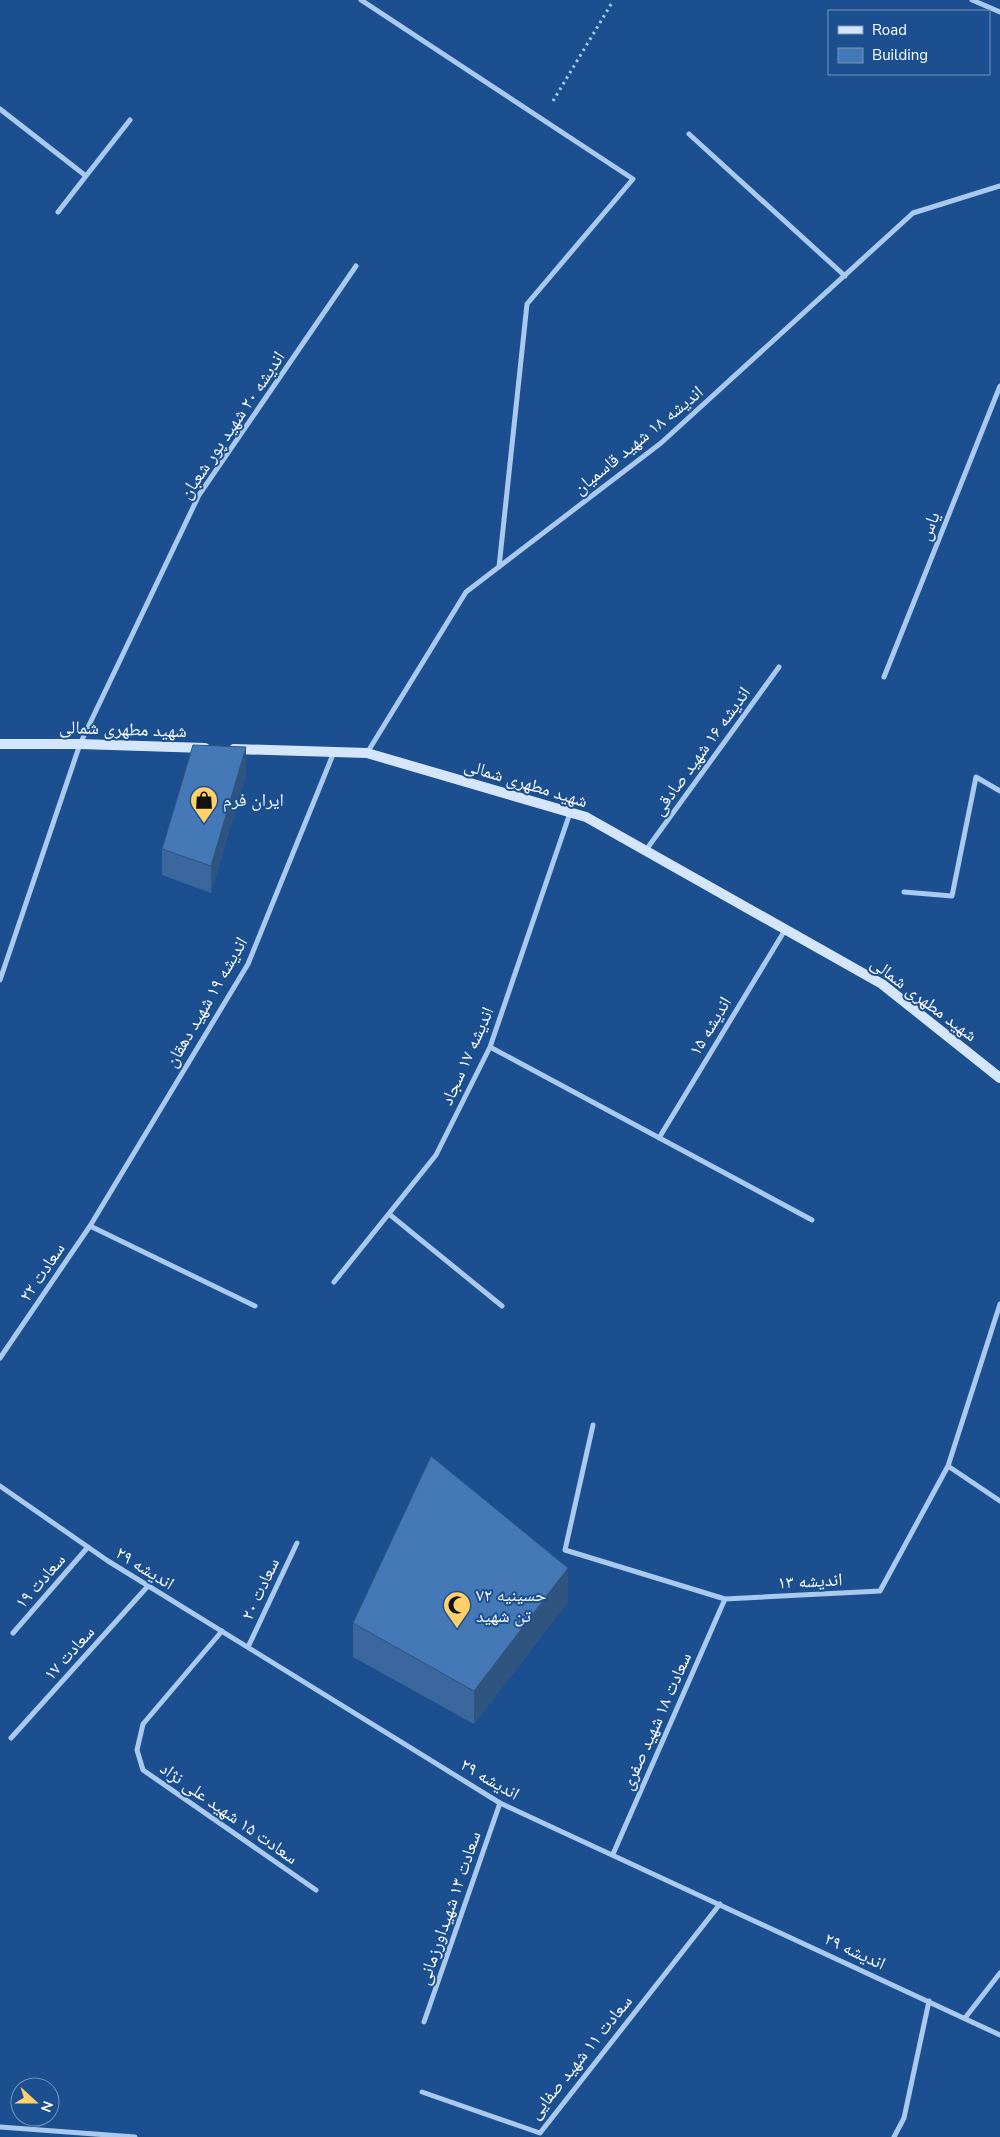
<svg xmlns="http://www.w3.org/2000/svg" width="1000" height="2137" font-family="'Nunito Sans','Noto Naskh Arabic',sans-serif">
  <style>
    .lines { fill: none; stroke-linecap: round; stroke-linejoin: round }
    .path { stroke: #a9c9ee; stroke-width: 3; stroke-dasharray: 2.5 4; stroke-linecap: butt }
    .minor { stroke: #a9c9ee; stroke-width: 5 }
    .secondary { stroke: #d6e6fa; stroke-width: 10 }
    .wall { fill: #3a679d }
    .shaded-wall { fill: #305480 }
    .building { fill: #4478b7; stroke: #305480 }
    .labels { text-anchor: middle; stroke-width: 4; stroke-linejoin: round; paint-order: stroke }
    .street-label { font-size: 18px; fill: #fff; stroke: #1b4f8f }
    .poi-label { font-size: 18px; fill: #fff; stroke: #1b4f8f; text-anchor: start }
  </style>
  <rect width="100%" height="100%" fill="#1b4f8f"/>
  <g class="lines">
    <path class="path" d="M553,101L613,1"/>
    <path class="minor" d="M361,0L633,179L527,304L499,567
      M972,0L1000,12
      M0,109L86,176L130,120
      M689,134L845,276
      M58,212L86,176
      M884,677L1000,386
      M367,753L466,592L661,443L913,213L1000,186
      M646,850L779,667
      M904,892L952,896L976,777L1000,791
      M0,980L80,744L199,495L356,266
      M490,1047L812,1220
      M659,1138L785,930
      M389,1214L502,1306
      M90,1226L255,1306
      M334,1282L436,1155L490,1047L570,813
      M0,1358L90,1226L248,964L334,752
      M593,1425L565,1550L725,1599L880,1591L948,1466L1000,1304
      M948,1466L1000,1501
      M0,1486L108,1561L500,1803L1000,2035
      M222,1631L143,1724L137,1750L143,1770L316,1890
      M13,1633L88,1547
      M248,1647L297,1543
      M11,1738L148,1586
      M613,1854L725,1599
      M965,2018L1000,1973
      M424,2022L500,1803
      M422,2092L540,2133L720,1904
      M0,2127L135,2137
      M894,2137L904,2118L929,2001"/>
    <path class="secondary" d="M0,744H80L205,748
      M234,749L367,753L586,817L882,984L1000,1078"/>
  </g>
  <path class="wall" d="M246,774L211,893L162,875V849Z
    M568,1602L474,1724L353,1657V1623Z"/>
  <path class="shaded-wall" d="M246,747V774L211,893V866Z
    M568,1568V1602L474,1724V1691Z"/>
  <path class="building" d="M193,745L246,747L211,866L162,849Z
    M431,1456L568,1568L474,1691L353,1623Z"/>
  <defs>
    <g id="shop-pin" transform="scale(1.4375)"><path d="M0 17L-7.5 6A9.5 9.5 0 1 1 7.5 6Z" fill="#ffd166" stroke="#1b4f8f"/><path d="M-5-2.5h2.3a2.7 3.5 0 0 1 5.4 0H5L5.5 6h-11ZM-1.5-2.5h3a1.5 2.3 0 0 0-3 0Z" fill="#111"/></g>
    <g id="mosque-pin" transform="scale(1.4375)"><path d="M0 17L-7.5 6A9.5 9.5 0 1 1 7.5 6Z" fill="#ffd166" stroke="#1b4f8f"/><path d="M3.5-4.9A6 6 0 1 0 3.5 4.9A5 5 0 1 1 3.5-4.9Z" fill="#111"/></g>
  </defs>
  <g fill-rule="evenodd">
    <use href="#shop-pin" x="204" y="800"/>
    <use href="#mosque-pin" x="457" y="1605"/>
  </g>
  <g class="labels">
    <g class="street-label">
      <text transform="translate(232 425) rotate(-56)" y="6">اندیشه ۲۰ شهید پور شعبان</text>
      <text transform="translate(638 440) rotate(-39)" y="6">اندیشه ۱۸ شهید قاسمیان</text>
      <text transform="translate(929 526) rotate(-68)" y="6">یاس</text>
      <text transform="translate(123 729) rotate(2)" y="6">شهید مطهری شمالی</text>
      <text transform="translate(701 751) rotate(-54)" y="6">اندیشه ۱۶ شهید صادقی</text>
      <text transform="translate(526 783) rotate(17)" y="6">شهید مطهری شمالی</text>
      <text transform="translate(924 999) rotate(37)" y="6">شهید مطهری شمالی</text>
      <text transform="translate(206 1002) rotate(-60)" y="6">اندیشه ۱۹ شهید دهقان</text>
      <text transform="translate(710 1026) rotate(-59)" y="6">اندیشه ۱۵</text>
      <text transform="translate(467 1056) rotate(-66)" y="6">اندیشه ۱۷ سجاد</text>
      <text transform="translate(42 1272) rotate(-56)" y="6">سعادت ۲۲</text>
      <text transform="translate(145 1568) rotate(32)" y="6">اندیشه ۲۹</text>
      <text transform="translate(40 1581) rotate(-49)" y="6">سعادت ۱۹</text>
      <text transform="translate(810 1581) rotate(-3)" y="6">اندیشه ۱۳</text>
      <text transform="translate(260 1589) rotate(-65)" y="6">سعادت ۲۰</text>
      <text transform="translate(69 1653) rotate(-48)" y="6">سعادت ۱۷</text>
      <text transform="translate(656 1721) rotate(-66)" y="6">سعادت ۱۸ شهید صفری</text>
      <text transform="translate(490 1779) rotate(30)" y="6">اندیشه ۲۹</text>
      <text transform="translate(229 1813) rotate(35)" y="6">سعادت ۱۵ شهید علی نژاد</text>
      <text transform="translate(449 1908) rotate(-71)" y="6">سعادت ۱۳ شهیداورزمانی</text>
      <text transform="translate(855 1951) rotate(25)" y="6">اندیشه ۲۹</text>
      <text transform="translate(580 2057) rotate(-51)" y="6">سعادت ۱۱ شهید صفایی</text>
    </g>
    <g class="poi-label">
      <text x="223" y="806">ایران فرم</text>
      <text x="476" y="1601">حسینیه ۷۲<tspan x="476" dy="21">تن شهید</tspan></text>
    </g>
  </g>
  <rect x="828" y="10" width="162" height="65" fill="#1b4f8f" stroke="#7695bc"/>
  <rect x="838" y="26" width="25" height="8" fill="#d6e6fa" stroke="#7695bc"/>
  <text x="872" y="35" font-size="15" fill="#ffffff">Road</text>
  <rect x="838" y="48" width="25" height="15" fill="#4478b7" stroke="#7695bc"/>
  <text x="872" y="60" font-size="15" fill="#ffffff">Building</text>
  <g transform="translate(35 2102) rotate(111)"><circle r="24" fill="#1b4f8f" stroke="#7695bc"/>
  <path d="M0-4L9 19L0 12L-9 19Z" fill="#ffd166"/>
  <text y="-8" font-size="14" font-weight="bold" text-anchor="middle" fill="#ffffff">N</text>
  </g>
</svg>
